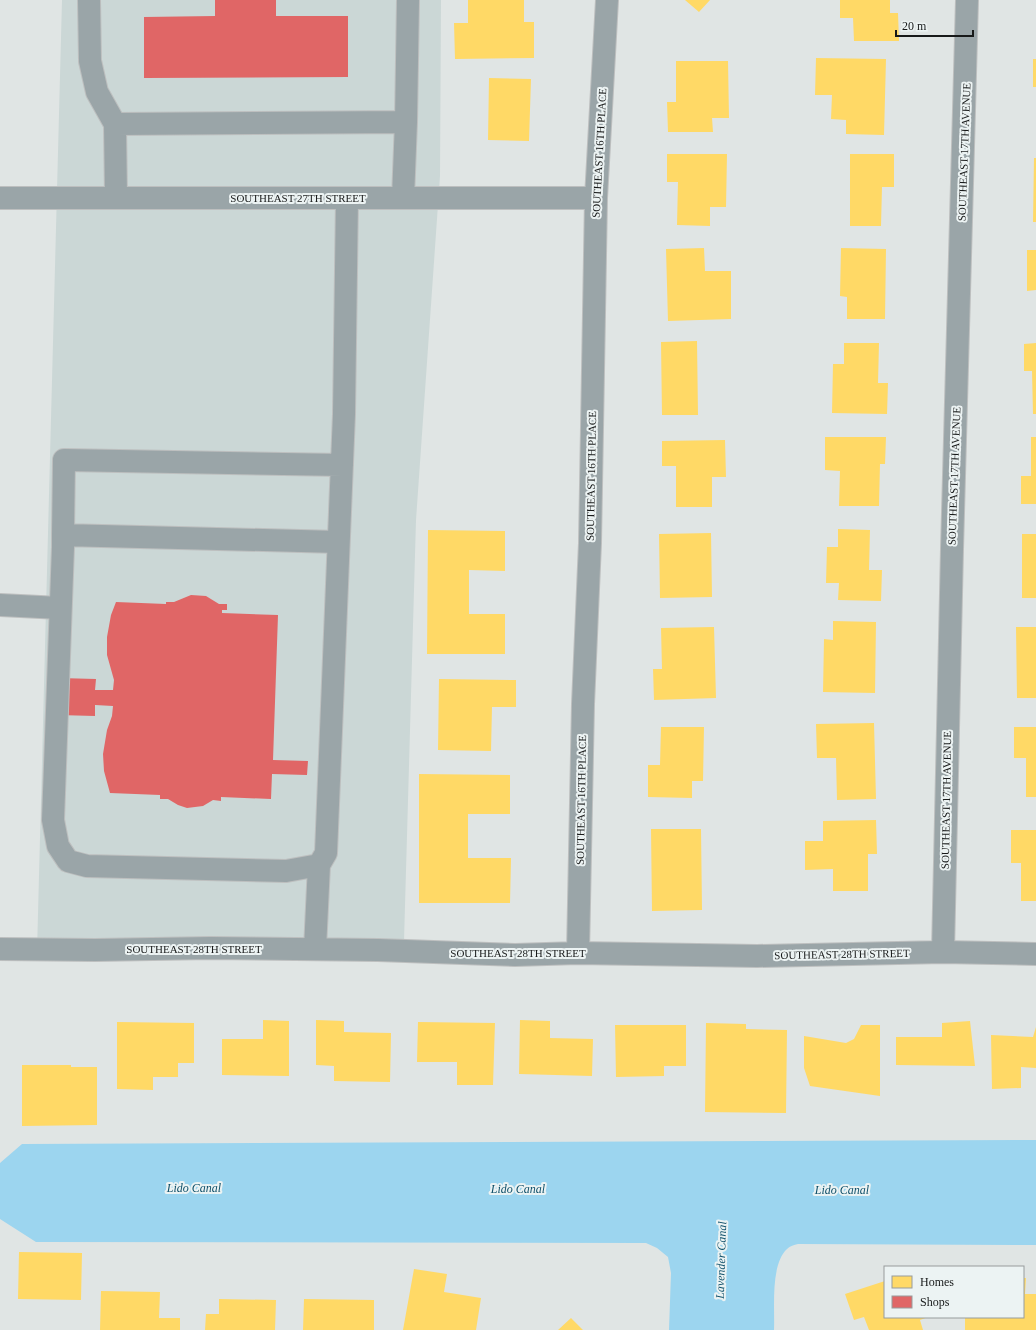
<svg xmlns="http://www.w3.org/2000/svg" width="1036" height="1330" font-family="Georgia,serif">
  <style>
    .built { fill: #cbd7d6 }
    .water { fill: #9cd5ef }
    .homes { fill: #ffd966 }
    .shops { fill: #e06666 }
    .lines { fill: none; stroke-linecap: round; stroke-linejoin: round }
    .minor-casing { stroke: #bdbfbf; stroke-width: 24 }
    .minor { stroke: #9aa5a8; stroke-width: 22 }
    .labels { text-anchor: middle; stroke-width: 4; stroke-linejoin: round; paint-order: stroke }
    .street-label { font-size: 11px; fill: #171919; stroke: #ecf3f3 }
    .water-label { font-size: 12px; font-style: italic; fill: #0f506a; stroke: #ecf3f3 }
  </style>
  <rect width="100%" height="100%" fill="#e0e5e4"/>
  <path class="built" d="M62,0H441L440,176L416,520L404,941L37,952Z"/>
  <path class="water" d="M1036,1140V1245L798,1244C794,1245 790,1246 787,1249C770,1265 775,1308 774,1330H669L671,1273L668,1257L657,1248L646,1243L36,1242L0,1219V1163L22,1144Z"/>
  <path class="homes" d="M468,0H524V22H534V58L455,59L454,23H468Z
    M685,0H710L699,12Z
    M840,0H890V13H898L899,41H854L853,18H840Z
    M816,58L886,59L884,135L846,134V120L831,119L832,95H815Z
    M1033,59H1036V87H1033Z
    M676,61H728L729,118H712L713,132H668L667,102H676Z
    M489,78L531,79L529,141L488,140Z
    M667,154H727L726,207H710V226L677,225L678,182H667Z
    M850,154H894V187H882L881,226H850Z
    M1034,158H1036V222H1033Z
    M704,248L705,271H731V319L668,321L666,249Z
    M841,248L886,249L885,319H847V297L840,296Z
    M1027,250H1036V290L1027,291Z
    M697,341L698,415H662L661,342Z
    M844,343H879L878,383H888L887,414L832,413L833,364H844Z
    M1036,343V414H1033L1032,371H1024V344Z
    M825,437H886L885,464H880L879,506H839L840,471L825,470Z
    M1031,437H1036V504H1021V476H1031Z
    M725,440L726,477H712V507H676V466H662V441Z
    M838,529L870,530L869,570H882L881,601L838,600L839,583H826L827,547H838Z
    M428,530L505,531V571L469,570V614H505V654H427Z
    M711,533L712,597L660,598L659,534Z
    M1022,534H1036V598H1022Z
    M833,621L876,622L875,693L823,692L824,639L833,640Z
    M714,627L716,698L654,700L653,669H662L661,628Z
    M1016,627H1036V698H1017Z
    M439,679L516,680V707H492L491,751L438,750Z
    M874,723L876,799L837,800L836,758H817L816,724Z
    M661,727H704L703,781H692V798L648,797V765H660Z
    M1014,727H1036V797H1026V758H1014Z
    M419,774L510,775V814H468V858H511L510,903H419Z
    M876,820L877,854H868V891H833V869L805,870V841H823V821Z
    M651,829H701L702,910L652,911Z
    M1011,830H1036V901H1021V863H1011Z
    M263,1020L289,1021V1076L222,1075V1039H263Z
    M316,1020L344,1021V1032L391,1033L390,1082L334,1081V1066L316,1065Z
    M520,1020L550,1021V1038L593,1039L592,1076L519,1074Z
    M970,1021L975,1066L896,1065V1037H942V1023Z
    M117,1022L194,1023V1063H178V1077H153V1090L117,1089Z
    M418,1022L495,1023L493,1085H457V1062H417Z
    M706,1023L746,1024V1029L787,1030L786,1113L705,1112Z
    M615,1025H686V1066H664V1076L616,1077Z
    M861,1025H880V1096L810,1086L804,1068V1036L846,1043L854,1039Z
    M1036,1027V1068L1021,1067V1088L992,1089L991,1035L1033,1037Z
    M22,1065H71V1067H97V1125L22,1126Z
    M19,1252L82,1253L81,1300L18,1299Z
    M414,1269L447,1274L444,1292L481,1298L476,1330H403Z
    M1023,1278H1026L1025,1294H1036V1330H965V1317H1023Z
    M885,1281V1317H928L920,1320L923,1330H869L864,1317L854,1320L845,1294Z
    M101,1291L160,1292L159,1318H180V1330H100Z
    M219,1299L276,1300L275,1330H205L206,1314H219Z
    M304,1299L374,1300V1330H303Z
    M571,1318L583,1330H558Z"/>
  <path class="shops" d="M215,0H276V16H348V77L144,78V17L215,16Z
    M191,595L206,596L219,604H227V610H222V613L278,615L273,760L308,761L307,775L272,774L271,799L221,797V801L213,800L203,806L187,808L178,805L168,799H160V795L110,793L104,771L103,754L107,730L112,716L113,706L95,705V716L58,715L59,678L96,679L95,690H113L114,680L107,655V637L111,615L116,602L166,604V602H174Z"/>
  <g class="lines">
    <g class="minor-casing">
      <path id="minor" d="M89,0L90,61L97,92L115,124L116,198
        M406,122L408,0
        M115,124L406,122L403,198
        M0,198H596
        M63,535L64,460L342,465
        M0,605L60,608
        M319,865L286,871L87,866L68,861L58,846L53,820L63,547V535L338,542
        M0,949L95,950L210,948L378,950L515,955L578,953L757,956L943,952L1036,954
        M315,949L319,865L326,853L344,414L347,198
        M943,952L952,549L967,0
        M578,953L583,704L590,543L596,198L607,0"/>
    </g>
    <use href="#minor" class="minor"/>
  </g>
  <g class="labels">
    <g class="street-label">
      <text transform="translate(964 152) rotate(-88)" y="4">SOUTHEAST 17TH AVENUE</text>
      <text transform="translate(599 153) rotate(-87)" y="4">SOUTHEAST 16TH PLACE</text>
      <text x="298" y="202">SOUTHEAST 27TH STREET</text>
      <text transform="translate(591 476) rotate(-89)" y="4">SOUTHEAST 16TH PLACE</text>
      <text transform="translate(954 476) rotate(-88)" y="4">SOUTHEAST 17TH AVENUE</text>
      <text transform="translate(581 800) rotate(-89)" y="4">SOUTHEAST 16TH PLACE</text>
      <text transform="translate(946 800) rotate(-89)" y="4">SOUTHEAST 17TH AVENUE</text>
      <text x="194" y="953">SOUTHEAST 28TH STREET</text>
      <text x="518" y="957">SOUTHEAST 28TH STREET</text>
      <text transform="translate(842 954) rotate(-1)" y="4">SOUTHEAST 28TH STREET</text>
    </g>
    <g class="water-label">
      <text x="194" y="1192">Lido Canal</text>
      <text x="518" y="1193">Lido Canal</text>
      <text x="842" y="1194">Lido Canal</text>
      <text transform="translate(721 1260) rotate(-88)" y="4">Lavender Canal</text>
    </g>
  </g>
  <rect x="884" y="1266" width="140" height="52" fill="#ecf3f3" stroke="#979c9c"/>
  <rect x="892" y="1276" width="20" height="12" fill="#ffd966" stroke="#979c9c"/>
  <text x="920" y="1286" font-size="12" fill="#171919">Homes</text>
  <rect x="892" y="1296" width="20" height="12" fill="#e06666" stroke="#979c9c"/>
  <text x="920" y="1306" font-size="12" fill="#171919">Shops</text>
  <path d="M896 30v6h77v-6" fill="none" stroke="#171919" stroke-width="2"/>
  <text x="902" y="30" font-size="12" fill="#171919" stroke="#ecf3f3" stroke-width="3" paint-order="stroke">20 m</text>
</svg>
